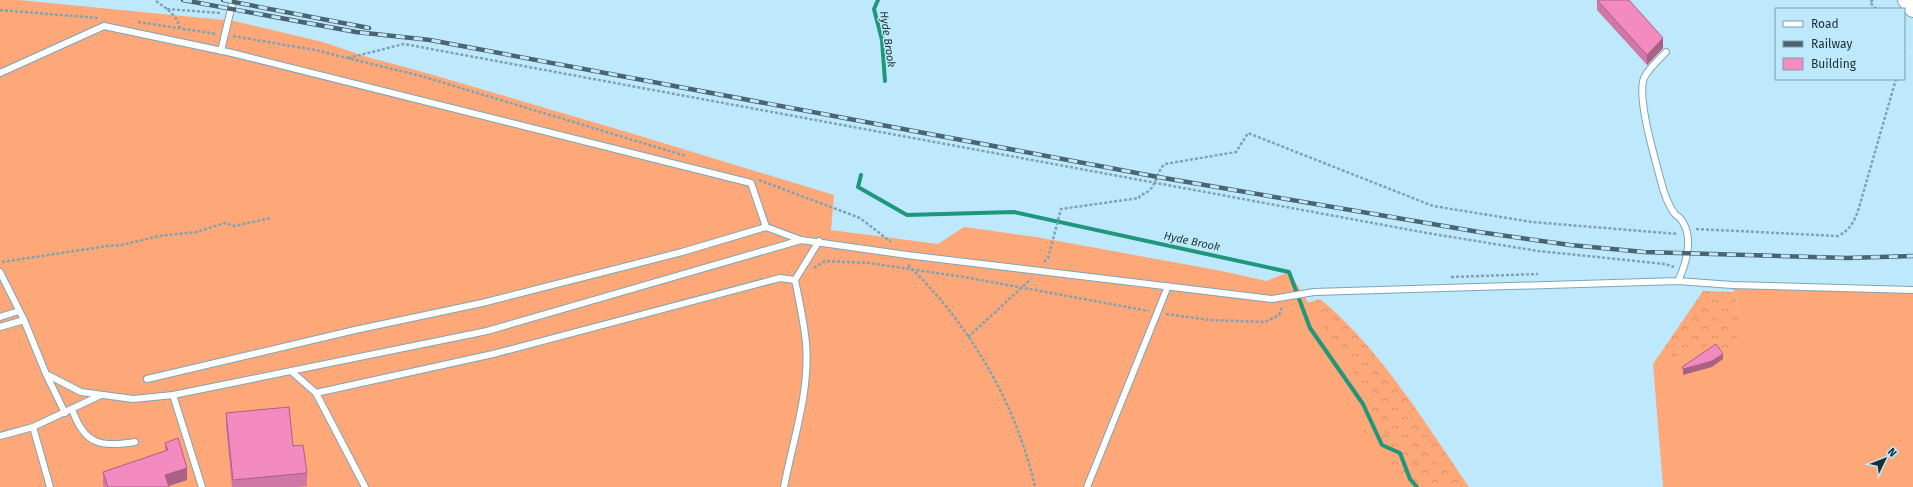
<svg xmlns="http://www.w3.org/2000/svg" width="1913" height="487" font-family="'Fira Sans',sans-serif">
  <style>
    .forest { fill: url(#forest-crowns) }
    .pitch { fill: #fea779 }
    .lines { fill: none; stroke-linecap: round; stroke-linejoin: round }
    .stream { stroke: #1f977b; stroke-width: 4 }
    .lane-casing { stroke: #7ca5b9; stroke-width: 8 }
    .secondary-casing { stroke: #7ca5b9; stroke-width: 18 }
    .path { stroke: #81a2b1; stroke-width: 2.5; stroke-dasharray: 3 2; stroke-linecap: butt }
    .lane { stroke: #fff; stroke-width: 6 }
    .secondary { stroke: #fff; stroke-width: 16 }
    .rail-casing { stroke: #4b646f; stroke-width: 4.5 }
    .rail { stroke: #bee9fd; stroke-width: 3; stroke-dasharray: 9; stroke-linecap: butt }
    .wall { fill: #d177a5 }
    .shaded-wall { fill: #aa6186 }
    .building { fill: #f38ac0; stroke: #aa6186 }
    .labels { text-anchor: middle; stroke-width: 3; stroke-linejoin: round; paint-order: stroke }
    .water-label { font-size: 11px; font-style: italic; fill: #213a31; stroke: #bee9fd }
  </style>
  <defs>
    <pattern id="forest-crowns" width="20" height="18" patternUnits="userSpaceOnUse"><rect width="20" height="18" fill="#fea779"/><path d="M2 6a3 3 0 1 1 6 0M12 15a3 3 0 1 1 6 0" fill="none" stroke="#d99069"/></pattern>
  </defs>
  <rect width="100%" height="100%" fill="#bee9fd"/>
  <path class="forest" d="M1703,291L1734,292L1741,319L1737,343L1725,352L1653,364Z
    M1320,299C1379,347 1426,424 1469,487H1382L1286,310Z"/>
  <path class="pitch" d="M0,0H19L234,21L323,42L367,57L416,70L627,132L834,195L831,230L938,244L964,227L1036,237L1222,271L1266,281L1289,272L1363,388L1401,487H0Z
    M1732,285L1913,290V487H1663L1653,364L1714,344L1725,352L1736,343L1741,319Z"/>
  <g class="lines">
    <path class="stream" d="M878,0L874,9L882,40L885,81
      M861,175L858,187L907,215L1014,212L1289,272L1310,328L1363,404L1382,445L1400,453L1410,479L1417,487"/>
    <g class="lane-casing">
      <path id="lane" d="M221,51L233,0
        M1666,52C1659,59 1648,69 1644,78C1636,99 1657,165 1663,189C1666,198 1669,207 1675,214C1677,216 1681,218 1682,221C1694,238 1686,264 1678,281
        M0,73L104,26L232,53L751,183L766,227L801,240
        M0,272L24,320L46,374L81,392L133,399L173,395L487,331L801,240L907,255L1272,299L1314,292L1678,281L1732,285L1913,290
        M0,317L19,311
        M0,327L24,320
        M291,371L316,393L365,487
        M46,374L65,413
        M147,379L355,330L482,303L682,252L766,227
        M316,393L493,354L780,278L795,280
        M173,395L202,487
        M72,409C84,444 100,448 135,442
        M33,427L50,487
        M0,436L33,427L101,395
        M784,487C793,440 810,392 806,343C804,322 799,300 795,280L819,241
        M1087,487L1168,286"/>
    </g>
    <g class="secondary-casing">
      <path id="secondary" d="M1906,0L1913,9"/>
    </g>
    <path class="path" d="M1873,0L1870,2L1876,9
      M156,1C167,9 176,14 180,28
      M167,9L220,13
      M0,10L98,18
      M138,22L217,34
      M233,36L315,50L421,76L686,156
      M1904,51V55
      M348,58L404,44L1427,233L1538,251L1665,264L1674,267
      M759,180L860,218L891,242
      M1696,229L1838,236C1849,231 1854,222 1858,211L1896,79
      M2,262L107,246L122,245L159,236L196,232L225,223L234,226L271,218
      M1044,262L1048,258L1061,209L1139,198L1140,195C1158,191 1154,173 1165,164L1236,152L1248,133L1433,206L1532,222L1678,234
      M908,265C970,325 1016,403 1035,487
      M814,268L825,261L869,263L964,277L1149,311
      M1451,277L1538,274
      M1166,314L1210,320L1265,322L1279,315L1282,306
      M968,337L1031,279"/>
    <use href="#lane" class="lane"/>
    <use href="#secondary" class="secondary"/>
    <g class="rail-casing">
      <path id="rail" d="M183,0L356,32L430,40L1158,177L1479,232L1570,245L1644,252L1847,258L1913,256
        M223,0L369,28"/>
    </g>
    <use href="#rail" class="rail"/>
  </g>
  <path class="wall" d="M1597,0L1663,48L1647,65L1597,10Z
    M226,413L293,446L307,473V486L297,487H232L226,426Z
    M165,443L187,480L169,486V487H104L103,485V472L165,451Z"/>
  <path class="shaded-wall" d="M1663,38V48L1647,65V55Z
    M1723,354V359L1712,367L1683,375V369Z
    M187,468V480L165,487V475Z"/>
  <path class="building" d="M1597,0H1629L1663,38L1647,55Z
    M1716,344L1723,354L1712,361L1683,369L1682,367Z
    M289,407L293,446L303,445L307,473L233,480L226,413Z
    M178,438L187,468L165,475L169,487H108L103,472L168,450L165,443Z"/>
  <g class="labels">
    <g class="water-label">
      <text transform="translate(888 39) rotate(82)" y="4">Hyde Brook</text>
      <text transform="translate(1192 241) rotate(12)" y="4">Hyde Brook</text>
    </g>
  </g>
  <rect x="1775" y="8" width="130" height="72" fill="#bee9fd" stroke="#7d9ead"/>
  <rect x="1783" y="21" width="20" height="6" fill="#ffffff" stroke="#7d9ead"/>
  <text x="1811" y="28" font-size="12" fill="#1c2d34">Road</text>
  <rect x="1783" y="41" width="20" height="6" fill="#4b646f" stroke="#7d9ead"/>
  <text x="1811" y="48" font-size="12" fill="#1c2d34">Railway</text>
  <rect x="1783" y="58" width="20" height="12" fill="#f38ac0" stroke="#7d9ead"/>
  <text x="1811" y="68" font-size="12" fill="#1c2d34">Building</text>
  <g transform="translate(1885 459) rotate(47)" stroke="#bee9fd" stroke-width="3" paint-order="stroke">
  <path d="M0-3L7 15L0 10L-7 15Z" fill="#1c2d34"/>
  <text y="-6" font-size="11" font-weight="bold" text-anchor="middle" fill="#1c2d34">N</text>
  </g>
</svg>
